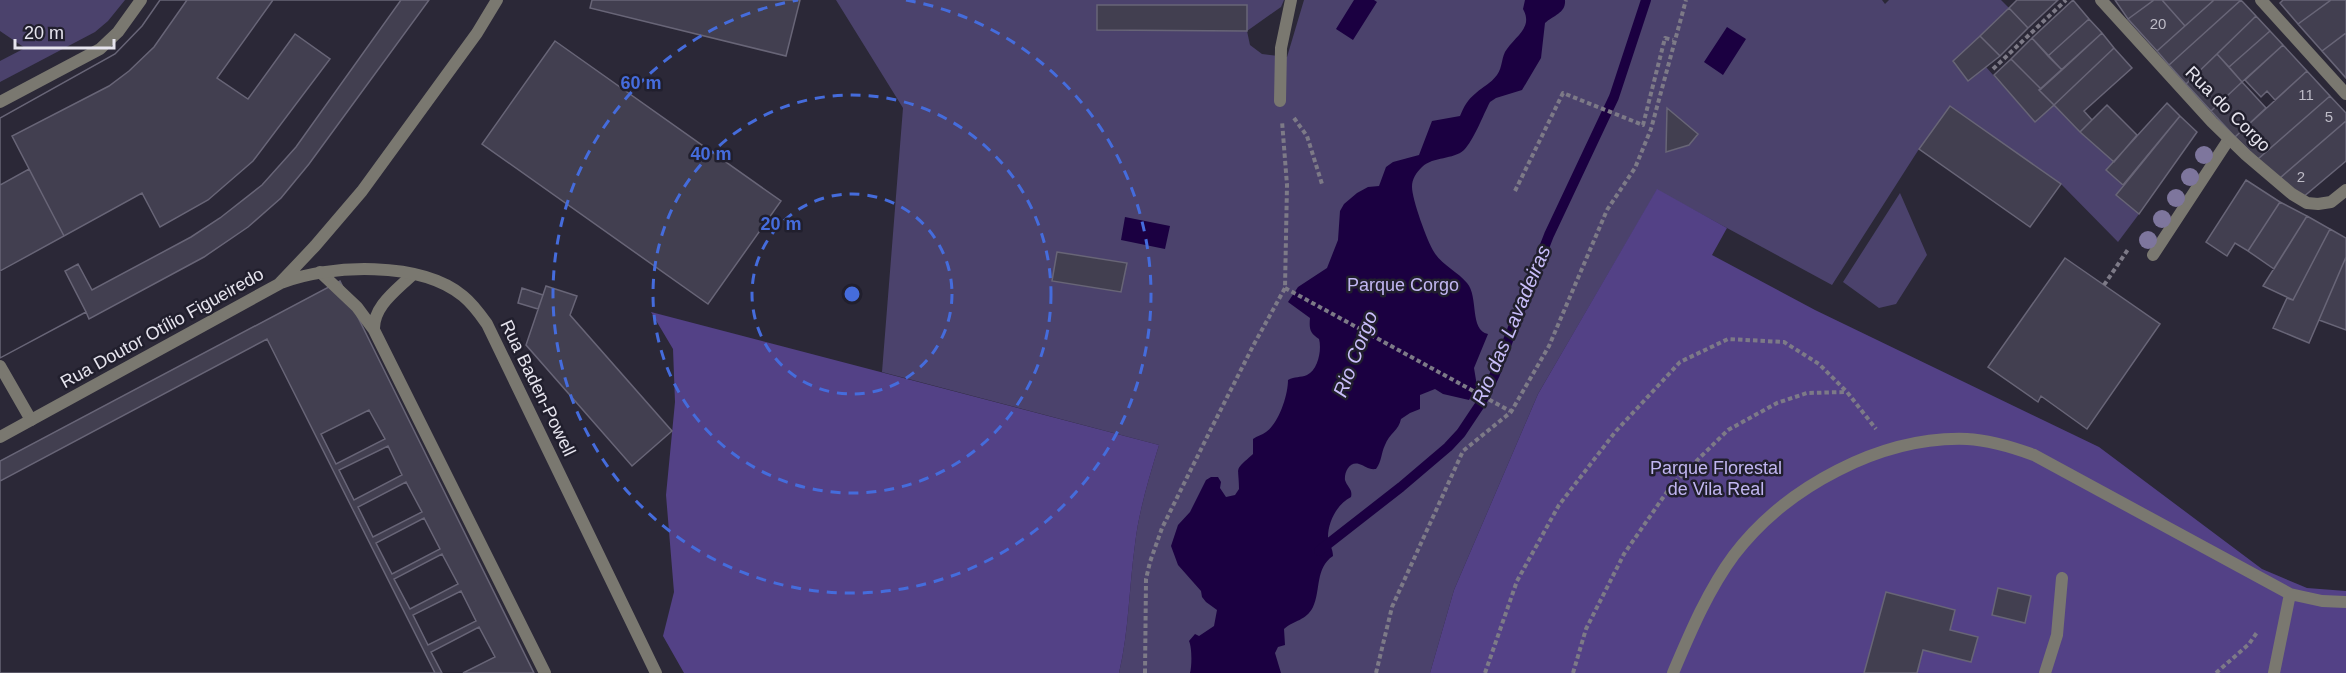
<svg xmlns="http://www.w3.org/2000/svg" width="2346" height="673" font-family="Helvetica,sans-serif">
  <style>
    .green { fill: #4b426c; fill-rule: evenodd }
    .forest { fill: #534186 }
    .water { fill: #1b0041 }
    .lines { fill: none; stroke-linecap: round; stroke-linejoin: round }
    .stream { stroke: #1b0041; stroke-width: 10 }
    .building { fill: #423f50; stroke: #686577; stroke-width: 1.5; fill-rule: evenodd }
    .path { stroke: #7d7a87; stroke-width: 4; stroke-dasharray: 4.5 3; stroke-linecap: butt }
    .service { stroke: #7a7870; stroke-width: 12 }
    .minor { stroke: #7a7870; stroke-width: 12 }
    .tree { fill: #7e769d }
    .ring { fill: none; stroke: #456cdc; stroke-width: 3; stroke-dasharray: 10 8 }
    .labels { text-anchor: middle; stroke-width: 5; stroke-linejoin: round; paint-order: stroke }
    .number-label { font-size: 15px; fill: #bdbbc6 }
    .street-label { font-size: 18px; fill: #e6e4ee; stroke: #211f2d }
    .park-label { font-size: 18px; fill: #c1b6f1; stroke: #211f2d }
    .water-label { font-size: 20px; font-style: italic; fill: #c9befa; stroke: #211f2d }
    .centre { fill: #456cdc; stroke: #211f2d; stroke-width: 3 }
    .ring-label { font-size: 18px; text-anchor: middle; font-weight: bold; fill: #456cdc; stroke: #211f2d; stroke-width: 5; stroke-linejoin: round; paint-order: stroke }
  </style>
  <rect width="100%" height="100%" fill="#2b2837"/>
  <path class="green" d="M0,0H125L108,21L95,32L0,82V61L25,48L0,31Z
    M836,0H1284L1281,7L1247,31L1250,45L1262,54L1287,57L1304,0H1882L1885,4L1889,0H2001L2009,8L1953,62L1968,81L1986,67L2035,122L2054,105L2114,162L2106,170L2123,185L2116,195L2139,214L2118,242L2061,184L1950,106L1919,149L1832,285L1657,190L1538,394L1454,590L1430,673H1119C1129,630 1129,587 1135,544C1139,510 1149,478 1159,445L882,372L903,108ZM1667,109L1689,145L1666,152Z
    M1900,193L1927,255L1896,304L1879,308L1843,282Z"/>
  <path class="forest" d="M1657,189L1727,228L1712,255L1815,310L2099,447L2262,569L2307,588L2346,591V673H1430L1454,590L1538,394Z
    M651,312L1159,445C1149,478 1139,510 1135,544C1129,587 1129,630 1119,673H684L663,636L674,592L666,495L675,402L673,349Z"/>
  <path class="water" d="M1354,0H1374L1377,2L1353,40L1336,29Z
    M1525,0H1565C1566,13 1554,15 1545,23L1541,58L1522,90L1496,98L1490,102C1483,115 1474,140 1464,150C1453,160 1434,156 1422,167C1416,173 1412,179 1412,187C1412,199 1427,241 1434,252C1441,264 1458,272 1467,283C1479,297 1469,330 1488,334L1474,368L1477,386L1469,400L1443,394L1435,389L1420,395V409L1410,413L1401,419C1399,430 1389,434 1385,445C1381,453 1382,461 1376,469C1368,470 1366,466 1359,464C1350,461 1344,472 1345,480C1347,487 1353,489 1351,497C1337,504 1328,522 1328,537C1329,544 1333,549 1333,556C1315,568 1321,590 1313,607C1306,621 1294,620 1284,629L1285,645L1278,647L1275,653L1281,673H1190C1192,666 1192,647 1189,641L1195,634L1199,636L1214,626L1217,610L1206,602L1202,597L1201,591L1178,565L1171,546L1178,525L1190,512L1206,480L1211,477H1218L1221,482L1220,488L1226,497L1235,495L1239,489C1239,465 1233,472 1253,454V439C1257,436 1262,435 1266,432C1279,423 1288,395 1288,380C1295,376 1300,378 1307,375C1318,370 1322,350 1319,339C1310,333 1309,329 1310,318L1288,302L1298,287L1327,268L1338,240L1340,211L1344,204L1357,193L1368,187L1379,186L1386,167L1393,162L1419,155L1432,121L1460,116C1464,107 1467,100 1476,93C1484,86 1490,84 1497,75C1503,67 1501,56 1507,49C1517,35 1533,27 1523,9Z
    M1727,27L1746,39L1723,75L1704,62Z
    M1125,217L1170,226L1165,249L1121,240Z"/>
  <g class="lines">
    <path class="stream" d="M1319,551L1401,487L1448,447L1461,433L1481,403L1495,374L1549,235L1614,97L1646,0"/>
  </g>
  <path class="building" d="M160,0H429L309,164L281,198L248,227L204,257L89,319L86,312L0,358V118L115,54L142,26Z
    M160,0H401L296,147L262,185L220,218L191,237L92,290L78,264L65,271L86,312L0,358V118L115,54L142,26Z
    M187,0H273L217,78L248,99L295,34L330,59L253,161L208,200L160,227L142,193L64,236L12,136L109,86L129,71L154,47Z
    M592,0H800L786,56L590,8Z
    M2017,0H2058L2028,28L2009,8Z
    M2073,0L2089,19L2048,56L2032,38Z
    M2115,0H2154L2128,19Z
    M2154,0H2162L2185,26L2157,51L2128,19Z
    M2162,0H2214L2185,26Z
    M2214,0H2241L2169,65L2157,51Z
    M2241,0L2256,16L2186,84L2169,65Z
    M2283,0H2331L2298,24L2280,3Z
    M2331,0H2346V33L2322,51L2298,24Z
    M1097,5H1247V31L1097,30Z
    M2009,8L2028,28L2000,56L1980,36Z
    M2256,16L2270,31L2229,67L2217,54Z
    M2089,19L2102,33L2062,70L2048,56Z
    M2270,31L2283,45L2242,82L2229,67Z
    M2102,33L2114,48L2054,105L2039,90Z
    M2346,33V78L2322,51Z
    M1980,36L2000,56L1968,81L1953,61Z
    M2032,38L2062,70L2041,89L2011,59Z
    M555,41L781,201L708,304L482,144Z
    M2283,45L2307,71L2275,100L2267,91L2261,97L2245,80Z
    M2114,48L2132,68L2084,111L2092,120L2080,132L2054,105Z
    M2217,54L2242,82L2211,111L2186,84Z
    M2011,59L2041,89L2039,90L2054,105L2035,122L1994,75Z
    M2307,71L2330,96L2258,159L2235,137Z
    M2242,82L2266,108L2235,137L2211,111Z
    M2330,96L2346,113V121L2280,178L2258,159Z
    M2167,103L2180,116L2123,185L2106,170Z
    M2107,105L2137,135L2114,162L2080,132Z
    M1950,106L2061,184L2030,227L1919,149Z
    M1667,108L1698,134L1689,145L1666,152Z
    M2180,116L2197,132L2139,214L2116,195Z
    M2346,121V161L2302,198L2280,178Z
    M29,169L64,236L0,271V185Z
    M2246,180L2280,202L2248,251L2235,243L2227,256L2206,242Z
    M2280,202L2307,216L2274,269L2248,251Z
    M2307,216L2330,229L2293,300L2263,286Z
    M2330,229L2346,238V257L2309,343L2273,328L2287,298L2293,300Z
    M1057,252L1127,263L1121,292L1052,281Z
    M2346,257V330L2319,320Z
    M2065,258L2160,324L2087,429L2041,396L2038,402L1988,367Z
    M340,281L534,673H463L495,657L479,627L431,652L442,673H0V461ZM369,410L385,439L336,464L321,434ZM388,446L402,475L354,500L339,470ZM406,482L422,512L373,537L358,507ZM424,518L440,549L392,574L376,543ZM442,554L458,584L410,609L394,579ZM461,591L476,621L428,645L413,615Z
    M546,286L577,296L570,315L672,431L632,466L526,345Z
    M522,288L543,295L538,309L518,303Z
    M267,339L435,673H0V481Z
    M1998,588L2031,596L2025,623L1992,615Z
    M1886,592L1955,610L1950,630L1978,637L1971,662L1923,650L1917,673H1864Z"/>
  <g class="lines">
    <path class="path" d="M1993,69L2066,0
      M1294,118L1307,136L1322,184
      M1515,191L1563,93L1643,125L1665,38L1673,40
      M2104,285L2129,248
      M1285,288L1510,411
      M1145,673L1146,579L1150,562L1162,528L1211,429L1253,346L1285,288L1287,185L1282,121
      M1376,673L1392,607L1463,451L1511,412L1549,346L1607,210L1635,168L1651,129L1686,0
      M1485,673L1517,581L1559,505L1616,431L1680,362L1728,339L1784,342L1819,364L1847,392L1876,429
      M1573,673L1586,629L1624,554L1671,486L1728,430L1777,403L1807,393L1846,392
      M2216,673L2249,644L2258,631"/>
    <path class="service" d="M0,102L100,49L118,32L141,0
      M2153,255L2229,139
      M320,272L357,307L374,330L545,673
      M374,330C373,306 397,290 412,275
      M0,366L31,420
      M1673,673C1690,633 1708,590 1734,555C1786,487 1881,436 1967,439C1990,440 2012,447 2034,455L2290,594L2322,601L2346,602
      M2045,673L2057,635L2062,578
      M2274,673L2290,594"/>
    <path class="minor" d="M2101,0L2212,122L2246,155L2292,194L2307,203L2318,204L2331,202L2346,190
      M2261,0L2346,94
      M1280,101L1281,48L1291,0
      M281,283C329,264 421,261 463,296C473,304 480,314 487,324L656,673
      M0,437L279,284L315,246L362,191L477,33L497,0"/>
  </g>
  <g class="tree">
    <circle cx="2204" cy="155" r="9"/>
    <circle cx="2190" cy="177" r="9"/>
    <circle cx="2176" cy="198" r="9"/>
    <circle cx="2162" cy="219" r="9"/>
    <circle cx="2148" cy="240" r="9"/>
  </g>
  <g class="ring">
    <circle cx="852" cy="294" r="100"/>
    <circle cx="852" cy="294" r="199"/>
    <path d="M906 0A299 299 0 1 1 798 0"/>
  </g>
  <g class="labels">
    <g class="number-label">
      <text x="2158" y="29">20</text>
      <text x="2306" y="100">11</text>
      <text x="2329" y="122">5</text>
      <text x="2301" y="182">2</text>
    </g>
    <g class="street-label">
      <text transform="translate(2228 109) rotate(45)" y="6">Rua do Corgo</text>
      <text transform="translate(162 328) rotate(-29)" y="6">Rua Doutor Otílio Figueiredo</text>
      <text transform="translate(538 388) rotate(64)" y="6">Rua Baden-Powell</text>
    </g>
    <g class="park-label">
      <text x="1403" y="291">Parque Corgo</text>
      <text x="1716" y="474">Parque Florestal<tspan x="1716" dy="21">de Vila Real</tspan></text>
    </g>
    <g class="water-label">
      <text transform="translate(1511 325) rotate(-67)" y="7">Rio das Lavadeiras</text>
      <text transform="translate(1355 354) rotate(-69)" y="7">Rio Corgo</text>
    </g>
  </g>
  <circle cx="852" cy="294" r="9" class="centre"/>
  <g class="ring-label">
    <text x="641" y="89">60 m</text>
    <text x="711" y="160">40 m</text>
    <text x="781" y="230">20 m</text>
  </g>
  <path d="M15 39v9h99v-9" fill="none" stroke="#e6e4ee" stroke-width="3"/>
  <text x="24" y="39" font-size="18" fill="#e6e4ee" stroke="#211f2d" stroke-width="4.5" paint-order="stroke">20 m</text>
</svg>
